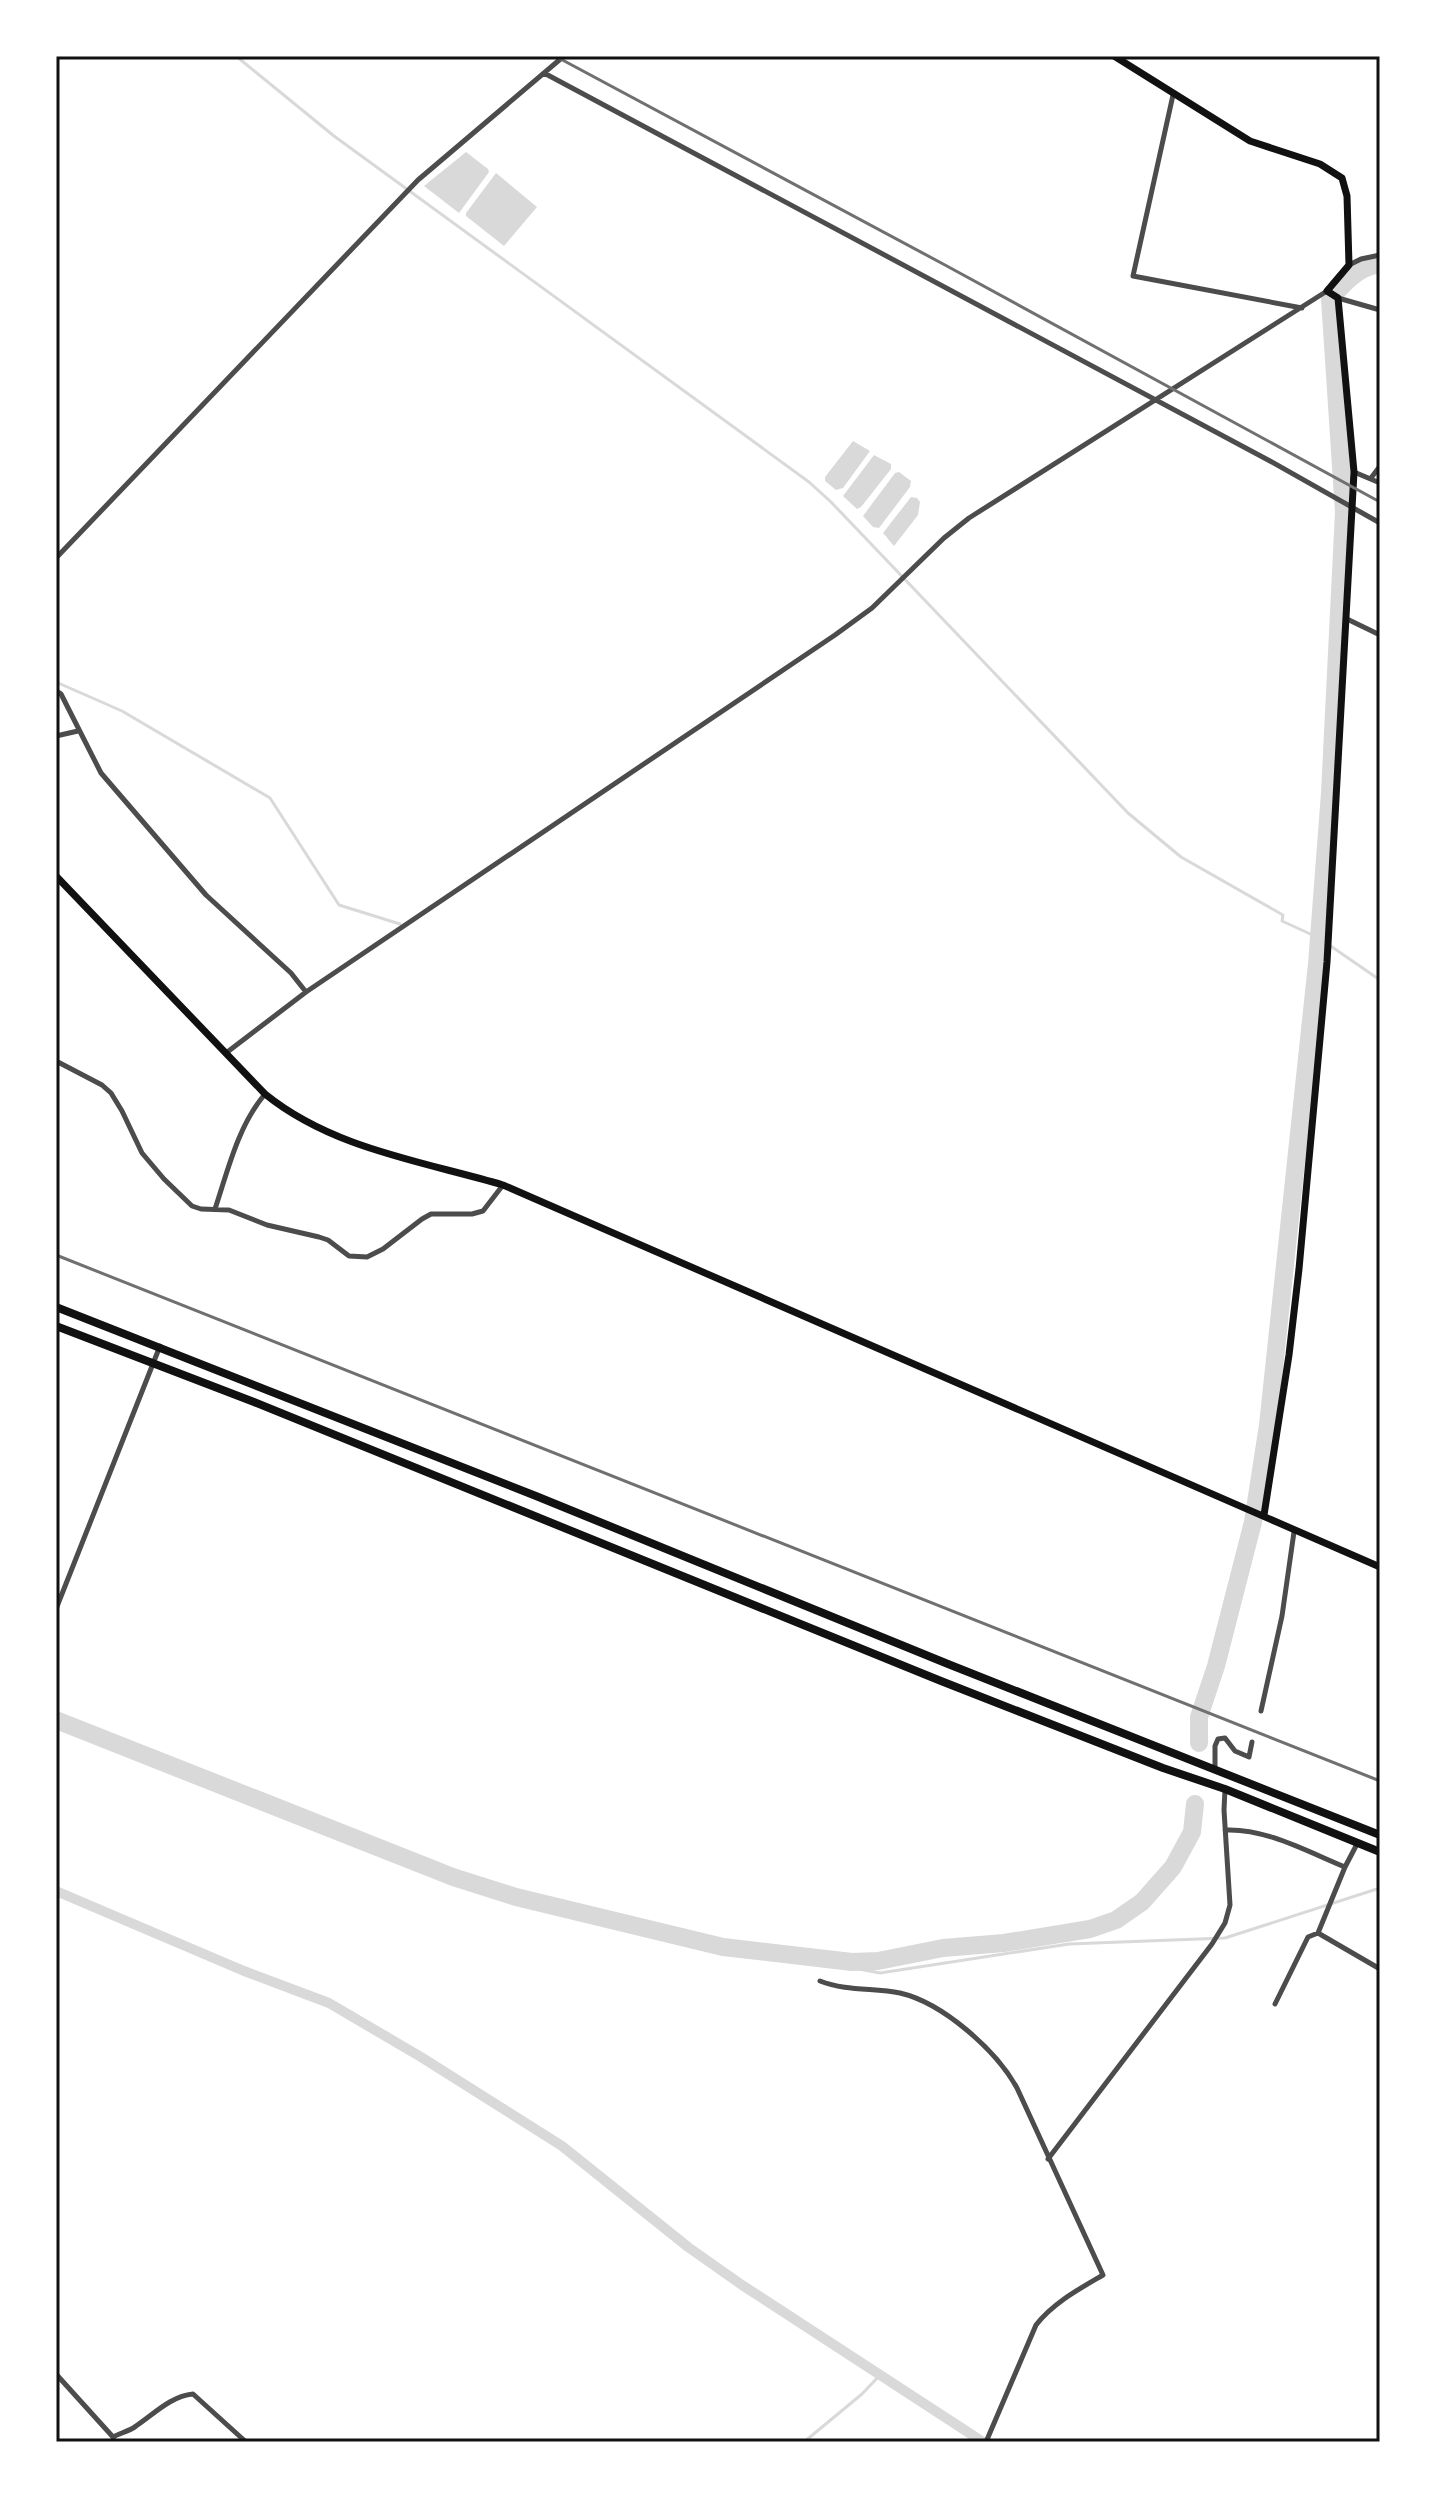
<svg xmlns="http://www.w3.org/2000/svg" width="1436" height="2498" font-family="Manrope,sans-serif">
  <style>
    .water { fill: #d9d9d9 }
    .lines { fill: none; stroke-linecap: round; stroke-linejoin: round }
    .stream { stroke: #d9d9d9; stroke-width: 3 }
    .canal { stroke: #d9d9d9; stroke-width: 10 }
    .river { stroke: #d9d9d9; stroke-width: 18 }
    .minor { stroke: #4c4c4c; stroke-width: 5 }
    .secondary { stroke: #111; stroke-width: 7 }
    .trunk { stroke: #111; stroke-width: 8 }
    .rail { stroke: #707070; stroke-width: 3 }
    .neatline { fill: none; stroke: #111; stroke-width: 3 }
  </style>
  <rect width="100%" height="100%" fill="#fff"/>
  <path class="water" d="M466,152L488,169L489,172L459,213L424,186Z
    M496,173L537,207L504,246L466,216V213Z
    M853,441L870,451L843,488L836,490L825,481V477Z
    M874,455L891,464V469L861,507L857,509L843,496Z
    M899,472L911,481L910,487L879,528L873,527L863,516L895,473Z
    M911,497L917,498L920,502L918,515L894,546L883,533Z"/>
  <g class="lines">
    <path class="stream" d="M236,56L334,136L809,482L831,502L1128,813L1181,857L1283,915L1282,921L1319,938L1380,980
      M56,682L122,711L270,798L339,905L400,924
      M852,1962L859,1969L880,1973L1069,1944L1225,1938L1380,1888
      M804,2442L862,2394L880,2375"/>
    <path class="canal" d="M56,1891L244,1971L329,2003L421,2057L562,2146L688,2247L742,2285L983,2442"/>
    <path class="river" d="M56,1720L453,1877L516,1897L723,1947L852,1962L878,1961L943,1948L1004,1943L1090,1929L1116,1920L1142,1902L1173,1867L1192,1832L1195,1804
      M1199,1743V1717L1216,1666L1253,1522L1268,1425L1317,964L1330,793L1344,512L1330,299C1345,282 1357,268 1380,264"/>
    <path class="minor" d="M544,73L1270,461L1380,523
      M1173,95L1133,276L1302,308
      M1349,265L1361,259L1380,255
      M1338,298L1380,310
      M1354,472L1380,483
      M1371,478L1380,466
      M56,558L418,180L564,56
      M1347,619L1380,635
      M56,691L61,694L101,773L206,895L291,973L306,992
      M56,736L78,731
      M226,1053L306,992L835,635L872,608L944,538L969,518L1327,291
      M56,1061L102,1085L111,1093L122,1111L142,1153L164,1179L192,1206L201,1209L229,1210L267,1225L319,1237L328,1240L349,1256L367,1257L383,1249L422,1219L431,1214H472L483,1211L503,1185
      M215,1209C228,1170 238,1126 265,1094
      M56,1609L160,1346
      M1261,1711L1282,1616L1294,1532
      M1215,1768V1746L1218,1739L1225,1738L1235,1751L1249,1757L1252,1742
      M1225,1830C1266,1828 1308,1852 1345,1867L1318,1933
      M1345,1867L1357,1844
      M820,1981C846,1991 873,1988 900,1993C943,2003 996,2050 1017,2088L1103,2275C1079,2289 1053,2303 1036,2325L986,2442
      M1275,2004L1308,1937L1318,1933L1380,1969
      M1048,2159L1212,1944L1225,1923L1230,1905L1224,1810L1225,1789
      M56,2374L113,2437L114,2442
      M113,2437C120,2433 130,2431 136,2426C154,2414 171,2396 193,2394L246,2442"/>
    <path class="secondary" d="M1114,56L1250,141L1320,164L1342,178L1347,196L1349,265L1327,291L1338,298L1354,472L1327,962L1299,1269L1289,1355L1264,1515
      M56,876L265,1094C333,1149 422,1161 503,1185L1380,1567"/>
    <path class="trunk" d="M56,1307L536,1496L948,1664L1380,1835
      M56,1326L254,1402L941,1681L1163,1768L1225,1789L1380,1852"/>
    <path class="rail" d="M555,56L945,265L1380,502
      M56,1255L1380,1781"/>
  </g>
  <rect width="1436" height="2498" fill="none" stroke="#ffffff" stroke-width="116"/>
  <rect x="58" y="58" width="1320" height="2382" class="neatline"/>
</svg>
